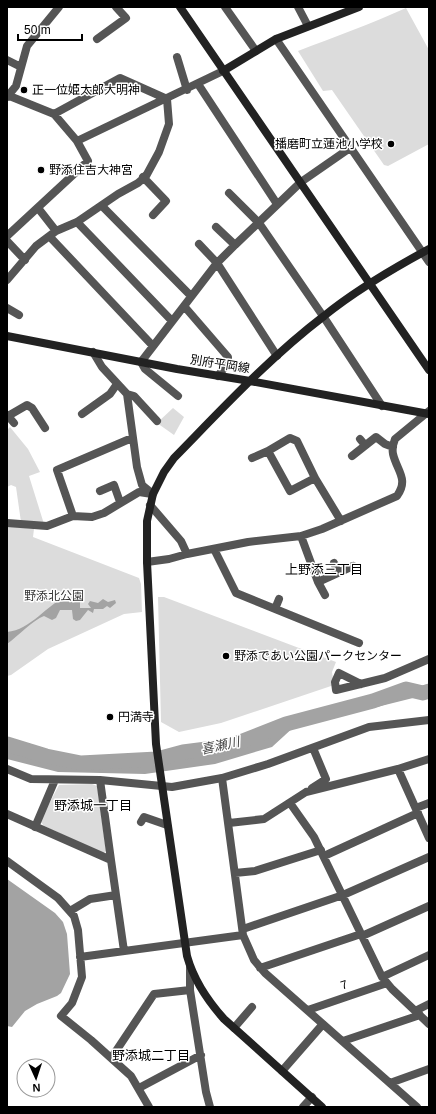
<svg xmlns="http://www.w3.org/2000/svg" width="436" height="1114" font-family="Arial,'Noto Sans JP',sans-serif">
  <style>
    .green { fill: #dcdcdc }
    .water { fill: #a3a3a3 }
    .lines { fill: none; stroke-linecap: round; stroke-linejoin: round }
    .river { stroke: #a3a3a3; stroke-width: 15 }
    .street { stroke: #555; stroke-width: 8 }
    .secondary { stroke: #222; stroke-width: 8 }
    .poi-dot { fill: #000; stroke: #fff; stroke-width: 1.5 }
    .labels { text-anchor: middle; stroke-width: 3; stroke-linejoin: round; paint-order: stroke }
    .poi-label { font-size: 12px; fill: #000; stroke: #fff; text-anchor: start }
    .street-label { font-size: 12px; fill: #000; stroke: #fff }
    .park-label { font-size: 12px; fill: #333; stroke: #fff }
    .neighbourhood-label { font-size: 13px; fill: #000; stroke: #fff }
    .water-label { font-size: 13px; font-style: italic; fill: #444; stroke: #fff }
  </style>
  <rect width="100%" height="100%" fill="#fff"/>
  <path class="green" d="M406,8L429,50V144L388,166L384,165L332,90L323,91L298,51C334,37 371,24 406,8Z
    M173,408L184,417L174,435L157,423Z
    M10,427L28,449L40,472L29,476L44,524L21,522L16,487L11,485L7,487V430Z
    M7,526L34,529L33,537L139,578L141,584L142,612L124,614L48,649L11,675L7,676Z
    M158,597H164L336,662L332,672L334,685L221,723L179,732L161,722Z
    M92,784L97,786L106,851L103,853L44,826L40,821L59,785Z"/>
  <path class="water" d="M67,596L80,597V608H91L88,604L90,601L98,603L103,599L108,602L115,600L116,603L110,608L107,606L103,609H94L93,613L88,610L80,620L76,621L73,619L72,610H60L56,618L52,620L44,616C33,620 18,636 7,644V632C31,630 46,605 67,596Z
    M429,687V694L337,717L324,718L296,725L272,747L215,764L145,774L58,772L7,759V744L46,756L81,763L157,759L183,752L230,746L286,724L373,701L406,689Z
    M7,879L55,913L63,922L67,934L70,974L61,993L57,996L37,1004L25,1011L12,1027L7,1026Z"/>
  <g class="lines">
    <path class="river" d="M7,744L46,756L81,763L157,759L183,752L230,746L286,724L373,701L406,689L423,693L429,691"/>
    <path class="street" d="M225,7L256,51
      M298,7L308,26
      M97,39L126,18L116,7
      M276,39L429,262
      M177,57L187,90
      M7,60L21,67
      M198,84L277,204
      M7,95L54,114L77,141L88,161L7,236
      M7,97L16,86L27,46L59,7
      M77,141L223,71
      M143,177L166,201L153,215
      M229,193L259,223L323,316L382,406
      M102,206L191,296
      M38,208L56,231
      M77,222L172,321
      M216,227L235,245
      M50,237L153,346
      M7,241L25,260
      M199,244L217,263L277,356
      M7,280L36,246L56,231L77,222L118,194L138,183L146,176L159,152L169,124L167,99L120,78L54,114
      M184,306L228,357V363L218,376
      M7,308L19,315
      M93,352L102,367L127,394L137,467L142,485L153,494
      M127,394L134,396L157,421
      M178,396L145,369L141,362L217,263L235,245L301,182L350,148
      M82,414L110,394L117,384
      M7,415L8,416L27,405L32,408L45,428
      M8,416L14,423
      M360,439L365,445
      M352,456L376,437L385,444L393,447
      M252,458L268,451
      M315,478L297,441L290,438L268,451L290,491L315,478L341,521
      M100,491L114,485L120,502
      M73,516L57,470L132,438
      M7,523L47,526L73,516L92,517L104,513L139,492L152,494
      M301,536L318,582L325,595
      M214,549L236,593L359,643
      M187,554L248,542L301,536L322,529L397,496C409,479 397,471 393,454C392,449 393,444 395,439L429,411
      M147,562L169,559L187,554L181,541L150,505
      M334,563L338,573
      M318,582L353,566
      M275,609L279,599
      M361,684L339,673L335,682L336,690L385,678L429,659
      M7,769L31,779L100,780L172,787L222,778L268,764L369,727L429,720
      M398,769L429,759
      M222,778L243,935L254,960L265,973L417,1107
      M312,788L326,779L313,748
      M290,803L314,837L382,977L392,989L429,1024
      M416,808L429,803
      M7,814L111,860L100,780
      M141,822L144,817L167,825
      M229,823L264,819L306,792L398,769L429,838
      M35,827L55,780
      M324,856L418,813
      M111,860L124,951
      M7,861L58,898L74,916L78,930L82,977L72,1003L61,1016L91,1040L131,1076L149,1107
      M235,873L255,871L321,850
      M70,911L90,899L116,895
      M243,929L343,895L429,857
      M362,936L429,906
      M80,957L243,935
      M190,967V990L206,1092L210,1107
      M260,968L361,934
      M382,977L429,955
      M308,1010L387,983
      M415,1011L429,1004
      M234,1028L252,1007
      M343,1041L420,1015
      M112,1057L154,994L190,990
      M282,1071L323,1024
      M390,1083L429,1069
      M139,1088L201,1055
      M303,1107L312,1097"/>
    <path class="secondary" d="M180,7L429,370
      M223,71L276,39L359,7
      M7,336L177,369L250,381L429,414
      M322,1107L224,1019C207,1000 194,981 187,956L156,744L147,562V521L153,494L164,472L174,458C222,409 269,358 324,316C356,290 392,269 429,249"/>
  </g>
  <g class="poi-dot">
    <circle cx="24" cy="90" r="4"/>
    <circle cx="391" cy="144" r="4"/>
    <circle cx="41" cy="170" r="4"/>
    <circle cx="226" cy="656" r="4"/>
    <circle cx="110" cy="717" r="4"/>
  </g>
  <g class="labels">
    <g class="poi-label">
      <text x="32" y="94">正一位姫太郎大明神</text>
      <text x="383" y="148" text-anchor="end">播磨町立蓮池小学校</text>
      <text x="49" y="174">野添住吉大神宮</text>
      <text x="234" y="660">野添であい公園パークセンター</text>
      <text x="118" y="721">円満寺</text>
    </g>
    <g class="street-label">
      <text transform="translate(220 364) rotate(9)" y="4">別府平岡線</text>
      <text transform="translate(344 985) rotate(-19)" y="4">7</text>
    </g>
    <g class="park-label">
      <text x="54" y="600">野添北公園</text>
    </g>
    <g class="neighbourhood-label">
      <text x="324" y="574">上野添三丁目</text>
      <text x="93" y="810">野添城一丁目</text>
      <text x="151" y="1060">野添城二丁目</text>
    </g>
    <g class="water-label">
      <text transform="translate(220 745) rotate(-12)" y="5">喜瀬川</text>
    </g>
  </g>
  <rect width="436" height="1114" fill="none" stroke="#000000" stroke-width="16"/>
  <g transform="translate(36 1078) rotate(177)"><circle r="19" fill="#ffffff" stroke="#999999"/>
  <path d="M0-3L7 15L0 10L-7 15Z" fill="#000000"/>
  <text y="-6" font-size="11" font-weight="bold" text-anchor="middle" fill="#000000">N</text>
  </g>
  <path d="M18 34v6h64v-6" fill="none" stroke="#000000" stroke-width="2"/>
  <text x="24" y="34" font-size="12" fill="#000000" stroke="#ffffff" stroke-width="3" paint-order="stroke">50 m</text>
</svg>
